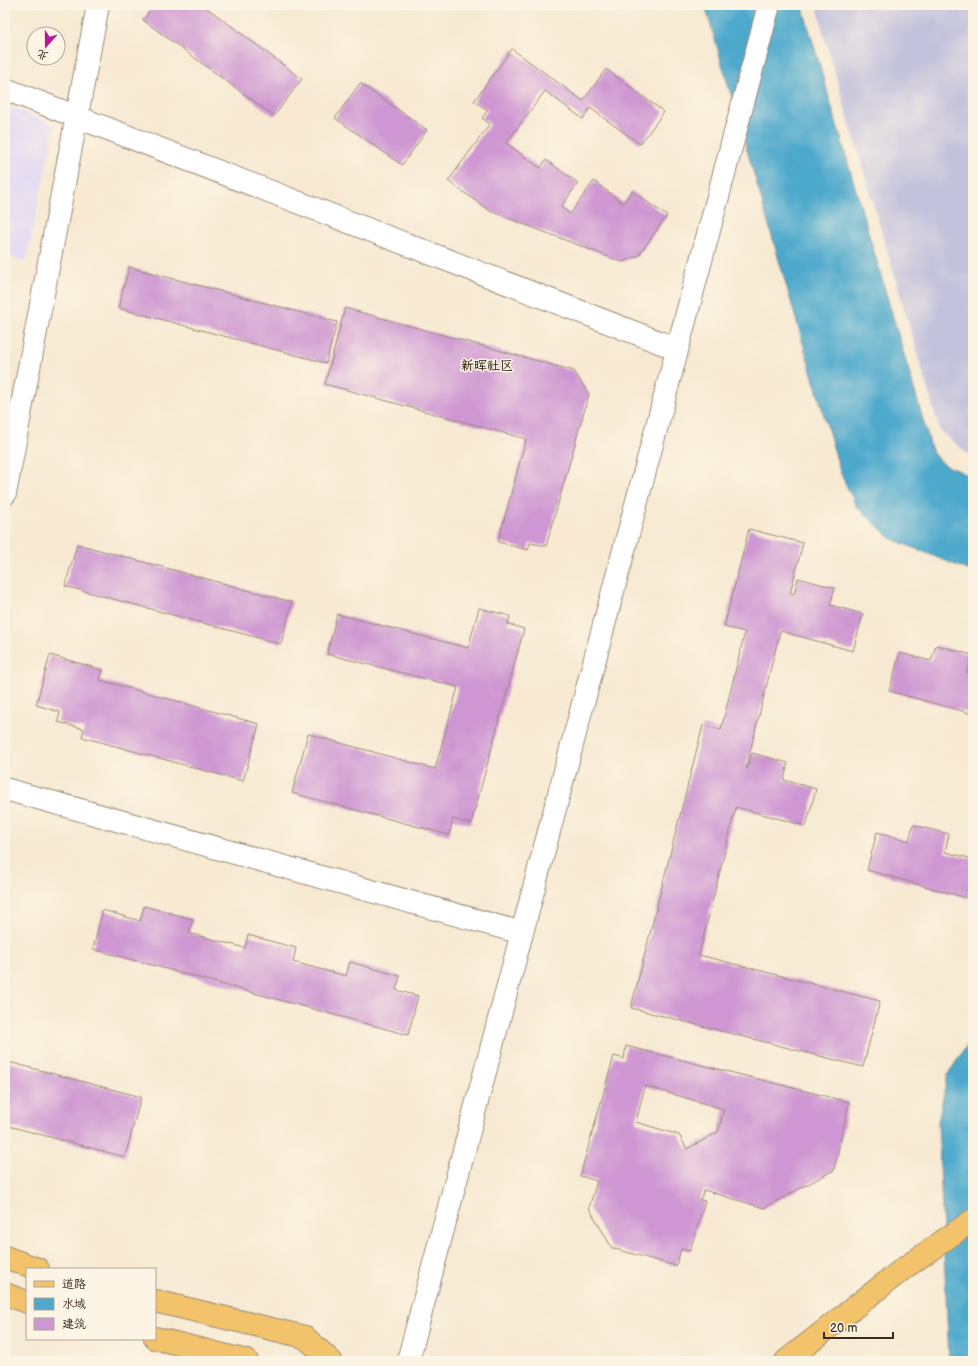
<svg xmlns="http://www.w3.org/2000/svg" width="978" height="1366" font-family="'Balsamiq Sans','LXGW WenKai TC',sans-serif">
  <style>
    .built { fill: #ded5f5 }
    .industrial { fill: #c3c1db }
    .water { fill: #4ea9cc; stroke: #446a75 }
    .building { fill: #ce96d2; fill-rule: evenodd }
    .lines { fill: none; stroke-linecap: round; stroke-linejoin: round }
    .minor-casing { stroke: #998a78; stroke-width: 24 }
    .major-casing { stroke: #998a78; stroke-width: 24 }
    .highway-casing { stroke: #998a78; stroke-width: 24 }
    .minor { stroke: #fff; stroke-width: 22 }
    .major { stroke: #f2c36a; stroke-width: 22 }
    .highway { stroke: #f2c36a; stroke-width: 22 }
    .labels { text-anchor: middle; stroke-width: 3; stroke-linejoin: round; paint-order: stroke }
    .quarter-label { font-size: 13px; font-weight: bold; fill: #3b2a1e; stroke: #fcf5e5 }
  </style>
  <rect width="100%" height="100%" fill="#fcf5e5"/>
  <filter id="ink" filterUnits="userSpaceOnUse"><feTurbulence type="fractalNoise" baseFrequency=".025" numOctaves="2"/><feDisplacementMap in="SourceGraphic" scale="8" xChannelSelector="R" yChannelSelector="G"/><feConvolveMatrix kernelMatrix="1 2 1 2 8 2 1 2 1" color-interpolation-filters="sRGB"/></filter>
  <filter id="wash" filterUnits="userSpaceOnUse"><feTurbulence type="fractalNoise" baseFrequency=".012" numOctaves="4" result="noise"/><feDisplacementMap in="SourceGraphic" scale="16" xChannelSelector="R" yChannelSelector="G"/><feGaussianBlur stdDeviation="0.9" result="paint"/><feColorMatrix in="noise" values="0 0 0 0 0 0 0 0 0 0 0 0 0 0 0 0 0 1.4 0 .05"/><feComposite in="paint" operator="in"/></filter>
  <g filter="url(#wash)">
    <rect width="100%" height="100%" fill="#f7e9d2"/>
    <path class="built" d="M5,105L55,125L26,262L5,254Z"/>
    <path class="industrial" d="M817,5H973V455L967,453L940,431L825,39Z"/>
    <path class="water" d="M705,5H802L933,454L945,465L973,477V572L892,539L856,506L841,474Z
      M973,1036V1361H949L938,1122L948,1074Z"/>
    <g id="blocks">
      <path class="building" d="M154,5H203L302,79L274,116L143,20Z
        M512,49L583,101L606,69L664,112L640,144L590,108L583,119L545,91L506,143L540,168L546,160L578,183L561,207L570,214L594,181L623,203L632,191L667,216L638,256L622,262L490,211L448,181L490,124L482,118L488,110L474,101Z
        M360,83L427,130L402,165L335,118Z
        M129,267L337,322L326,363L118,308Z
        M345,308L574,371L589,394L546,546L530,543L528,550L498,542L526,439L325,384Z
        M749,529L803,543L790,593L794,594L798,578L835,588L830,605L863,614L853,651L780,631L746,768L747,769L752,753L788,763L784,780L816,789L806,826L736,807L699,955L880,1001L863,1067L631,1008L703,725L721,730L745,632L724,627Z
        M77,544L292,602L281,644L65,586Z
        M479,608L510,616L508,624L524,629L471,824L453,819L449,835L292,793L308,734L435,769L458,687L327,654L337,614L468,648Z
        M936,645L972,655L967,673L973,674V714L889,691L900,653L931,661Z
        M50,655L103,670L100,680L259,724L243,781L82,737L84,729L58,722L60,712L36,705Z
        M913,825L949,834L945,852L973,859V877L967,898L867,870L877,832L909,841Z
        M144,906L193,919L189,933L245,948L248,935L296,948L293,962L346,976L350,962L400,976L396,990L418,996L408,1035L93,949L103,910L140,921Z
        M626,1046L849,1102L834,1170L764,1208L704,1190L700,1200L705,1201L690,1251L681,1249L676,1266L612,1248L589,1208L597,1181L580,1176L614,1056L624,1059ZM645,1086L724,1109L718,1132L687,1149L679,1135L636,1122Z
        M5,1061L141,1097L125,1157L5,1125Z"/>
    </g>
  </g>
  <g filter="url(#ink)">
    <use href="#blocks" fill-opacity="0" stroke="#998a78" stroke-width="1"/>
    <g class="lines">
      <g class="minor-casing">
        <path id="minor" d="M5,89L677,349
          M5,494L98,5
          M5,789L522,933
          M408,1361L769,5"/>
      </g>
      <g class="major-casing">
        <path id="major" d="M5,1257L38,1269
          M5,1294L27,1302
          M155,1301L305,1337L331,1361
          M155,1338L247,1361"/>
      </g>
      <g class="highway-casing">
        <path id="highway" d="M786,1361L903,1269L973,1220"/>
      </g>
      <use href="#minor" class="minor"/>
      <use href="#major" class="major"/>
      <use href="#highway" class="highway"/>
    </g>
  </g>
  <g class="labels">
    <g class="quarter-label">
      <text x="487" y="370">新晖社区</text>
    </g>
  </g>
  <rect width="978" height="1366" fill="none" stroke="#fcf5e5" stroke-width="20"/>
  <rect x="26" y="1268" width="130" height="72" fill="#fcf5e5" stroke="#afa495"/>
  <rect x="34" y="1281" width="20" height="6" fill="#f2c36a" stroke="#afa495"/>
  <text x="62" y="1288" font-size="12" fill="#3b2a1e">道路</text>
  <rect x="34" y="1298" width="20" height="12" fill="#4ea9cc" stroke="#afa495"/>
  <text x="62" y="1308" font-size="12" fill="#3b2a1e">水域</text>
  <rect x="34" y="1318" width="20" height="12" fill="#ce96d2" stroke="#afa495"/>
  <text x="62" y="1328" font-size="12" fill="#3b2a1e">建筑</text>
  <g transform="translate(46 46) rotate(201)"><circle r="19" fill="#fcf5e5" stroke="#afa495"/>
  <path d="M0-3L7 15L0 10L-7 15Z" fill="#b5179e"/>
  <text y="-6" font-size="11" font-weight="bold" text-anchor="middle" fill="#3b2a1e">北</text>
  </g>
  <path d="M824 1332v6h69v-6" fill="none" stroke="#3b2a1e" stroke-width="2"/>
  <text x="830" y="1332" font-size="12" fill="#3b2a1e" stroke="#fcf5e5" stroke-width="3" paint-order="stroke">20 m</text>
</svg>
